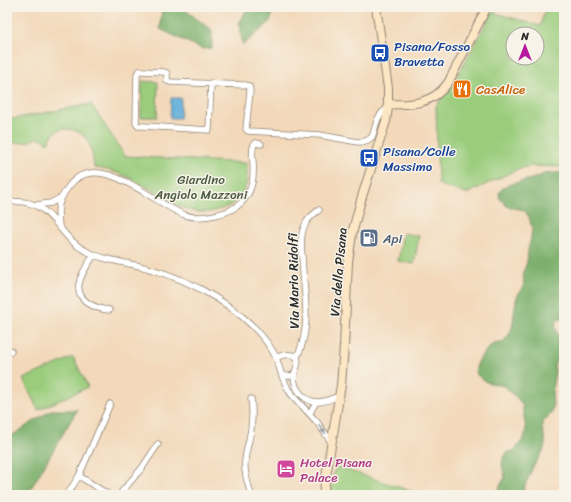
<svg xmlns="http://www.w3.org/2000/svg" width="571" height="502" font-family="Sriracha,sans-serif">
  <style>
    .green { fill: #9acc7c; stroke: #627c54; fill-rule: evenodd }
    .forest { fill: #7bb06c; stroke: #536e4c }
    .water { fill: #60afda; stroke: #466d82 }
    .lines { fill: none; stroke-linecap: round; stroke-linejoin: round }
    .street-casing { stroke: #8f8272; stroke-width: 7 }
    .secondary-casing { stroke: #8f8272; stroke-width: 10 }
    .street { stroke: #fff; stroke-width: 5.5 }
    .secondary { stroke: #fce6c4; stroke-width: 8 }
    .oneway { fill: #a0a0a0 }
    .labels { text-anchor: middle; stroke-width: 3; stroke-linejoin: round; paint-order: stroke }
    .transit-label { font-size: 13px; fill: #164399; stroke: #f7f3e8; text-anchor: start }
    .food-label { font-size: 13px; fill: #c56008; stroke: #f7f3e8; text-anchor: start }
    .park-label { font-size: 13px; fill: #4c5b43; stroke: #f7f3e8 }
    .service-label { font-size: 13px; fill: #4e5e75; stroke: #f7f3e8; text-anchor: start }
    .street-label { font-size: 13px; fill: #2b2b2b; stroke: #f7f3e8 }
    .hotel-label { font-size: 13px; fill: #b23c85; stroke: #f7f3e8; text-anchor: start }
  </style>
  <rect width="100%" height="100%" fill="#f7f3e8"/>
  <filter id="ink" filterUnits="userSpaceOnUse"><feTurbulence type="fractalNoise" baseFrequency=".025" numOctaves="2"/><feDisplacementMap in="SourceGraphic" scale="8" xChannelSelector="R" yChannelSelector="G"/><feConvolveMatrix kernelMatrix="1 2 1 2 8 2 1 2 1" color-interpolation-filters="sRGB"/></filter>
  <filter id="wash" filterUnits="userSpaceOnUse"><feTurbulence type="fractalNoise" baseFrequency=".012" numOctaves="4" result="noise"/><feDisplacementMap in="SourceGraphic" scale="16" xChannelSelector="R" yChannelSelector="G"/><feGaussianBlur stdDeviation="0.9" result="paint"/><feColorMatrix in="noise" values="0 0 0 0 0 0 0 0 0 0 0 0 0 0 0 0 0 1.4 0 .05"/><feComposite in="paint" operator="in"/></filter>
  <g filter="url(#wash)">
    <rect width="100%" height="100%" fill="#f3d9ba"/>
    <path class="green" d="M546,7L564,13V167L530,166L518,169L466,194L438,184L436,106L459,73L492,12L540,26ZM513,34H537V58H513Z
      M142,81L158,82L157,117H141Z
      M91,104L125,156L246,163C249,176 247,191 237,200C231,206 226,207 218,210C189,219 172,200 148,188C131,178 113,169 94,168C93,159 92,148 87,140C80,129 63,125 53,134C51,137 50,140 48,143L43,139L38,138L34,139L28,142L7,143V120Z
      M403,233L419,236L414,264L398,261Z
      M73,357L88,387L38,410L23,379Z
      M335,466L423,495H330Z"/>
    <path class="forest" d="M162,7H181L212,30V48L202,49L160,29Z
      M248,7H274L270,22L243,45L239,24Z
      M564,172V311L561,319L556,321L555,327L557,333L562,337L564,342V344L563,348L554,365L555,371L552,390L553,408L551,414L542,423V429L545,439V445L543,451L533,467L521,495H499V488L505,477L502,465L503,458L507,453L513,451L517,447L522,441L525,436L526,429L522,404L518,399L504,386L486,382L476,374C476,372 475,370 476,368C477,361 488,346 494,344C498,342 502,343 505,340C515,330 513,314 516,301C517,295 521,290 524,285L523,273L527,262L528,250L531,238L532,228L529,217L525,211L520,209L508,207L500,199L499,193L503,188L508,185L538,177L544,174Z
      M51,410H77L27,495H7V439Z"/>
    <path class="water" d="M171,98H181L180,118H170Z"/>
  </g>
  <g filter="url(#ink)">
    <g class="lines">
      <g class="street-casing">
        <path id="street" d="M211,83L209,130L143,126H138L136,123L137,74L139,71H142L164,72L167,73V81L170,82L245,85L249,86L250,91L246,129L248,131L320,135L358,142C363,142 368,141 372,137C377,125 375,116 388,108
          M7,202C54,196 54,235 86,251C104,261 127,262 147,268C192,280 247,310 272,350C277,358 279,367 282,376H290L295,374
          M36,205L51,203L60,198
          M59,226C57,208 57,202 69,186C98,147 155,205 185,215C194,218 206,217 215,215C226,213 235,209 242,202C253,190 254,177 253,162C252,156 252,150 254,144L256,143L261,144
          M94,255C88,264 81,273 79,284C76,301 96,309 109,310
          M7,355L11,351
          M297,357C313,325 303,290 302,256C301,245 300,233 306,223C309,217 314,214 319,210
          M276,358C283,354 290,353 297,357C300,364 295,369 294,376C294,389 304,402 318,402C325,402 333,398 339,396
          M282,376L287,387L291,394L317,422L332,443
          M251,399C253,411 252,428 249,440C247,449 244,458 245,468C245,477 249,486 251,495
          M310,413L316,402
          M79,476L109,495
          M67,495L79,476L110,404
          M119,495L142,468L158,444"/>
      </g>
      <g class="secondary-casing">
        <path id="secondary" d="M388,104C412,105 433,104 448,83L487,7
          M323,495L341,385L344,346L348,262L352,234L361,200L386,121L388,108V88L376,7"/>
      </g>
      <use href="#street" class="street"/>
      <use href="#secondary" class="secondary"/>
    </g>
    <defs><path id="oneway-solid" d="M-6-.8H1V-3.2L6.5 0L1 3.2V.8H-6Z"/></defs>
    <use class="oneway" href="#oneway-solid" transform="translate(322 429) rotate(56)"/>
  </g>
  <defs>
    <g id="bus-square" transform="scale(1)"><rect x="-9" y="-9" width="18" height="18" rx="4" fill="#1a4fb4" stroke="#f7f3e8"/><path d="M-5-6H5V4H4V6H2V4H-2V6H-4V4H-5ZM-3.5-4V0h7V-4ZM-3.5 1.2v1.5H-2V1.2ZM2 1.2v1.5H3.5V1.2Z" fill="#fff"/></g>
    <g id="restaurant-square" transform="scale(1)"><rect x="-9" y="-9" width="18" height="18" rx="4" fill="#e8710a" stroke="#f7f3e8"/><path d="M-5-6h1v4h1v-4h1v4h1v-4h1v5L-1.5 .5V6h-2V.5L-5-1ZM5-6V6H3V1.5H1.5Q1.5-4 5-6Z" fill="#fff"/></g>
    <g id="fuel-square" transform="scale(1)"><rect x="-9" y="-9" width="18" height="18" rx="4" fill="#5c6f8a" stroke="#f7f3e8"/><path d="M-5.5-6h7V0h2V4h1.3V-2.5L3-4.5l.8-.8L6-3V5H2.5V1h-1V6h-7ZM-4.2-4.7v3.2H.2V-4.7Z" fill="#fff"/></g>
    <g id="hotel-square" transform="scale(1)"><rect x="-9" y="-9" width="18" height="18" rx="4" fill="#d1479c" stroke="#f7f3e8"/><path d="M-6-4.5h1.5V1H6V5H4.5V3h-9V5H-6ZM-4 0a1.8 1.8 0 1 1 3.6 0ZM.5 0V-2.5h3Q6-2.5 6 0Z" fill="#fff"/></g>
  </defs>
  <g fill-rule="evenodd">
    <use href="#bus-square" x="380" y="53"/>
    <use href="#restaurant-square" x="462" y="89"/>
    <use href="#bus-square" x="369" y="158"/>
    <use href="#fuel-square" x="369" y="238"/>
    <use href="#hotel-square" x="286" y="469"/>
  </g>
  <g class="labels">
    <g class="transit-label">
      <text x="394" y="51">Pisana/Fosso<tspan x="394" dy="15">Bravetta</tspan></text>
      <text x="383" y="156">Pisana/Colle<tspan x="383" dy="15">Massimo</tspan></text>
    </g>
    <g class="food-label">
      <text x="476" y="94">CasAlice</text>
    </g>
    <g class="park-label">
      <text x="201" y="184">Giardino<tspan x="201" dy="15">Angiolo Mazzoni</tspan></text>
    </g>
    <g class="service-label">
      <text x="383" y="243">Api</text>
    </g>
    <g class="street-label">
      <text transform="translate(338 272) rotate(-85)" y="5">Via della Pisana</text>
      <text transform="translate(293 281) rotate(-91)" y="5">Via Mario Ridolfi</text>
    </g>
    <g class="hotel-label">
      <text x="300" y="467">Hotel Pisana<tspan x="300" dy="15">Palace</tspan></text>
    </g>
  </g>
  <rect width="571" height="502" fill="none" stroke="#f7f3e8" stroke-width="24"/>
  <g transform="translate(525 46)"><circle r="19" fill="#f7f3e8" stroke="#a5a39c"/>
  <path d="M0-3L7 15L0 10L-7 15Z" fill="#b5179e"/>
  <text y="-6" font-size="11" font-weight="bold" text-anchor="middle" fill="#2b2b2b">N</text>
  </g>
</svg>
